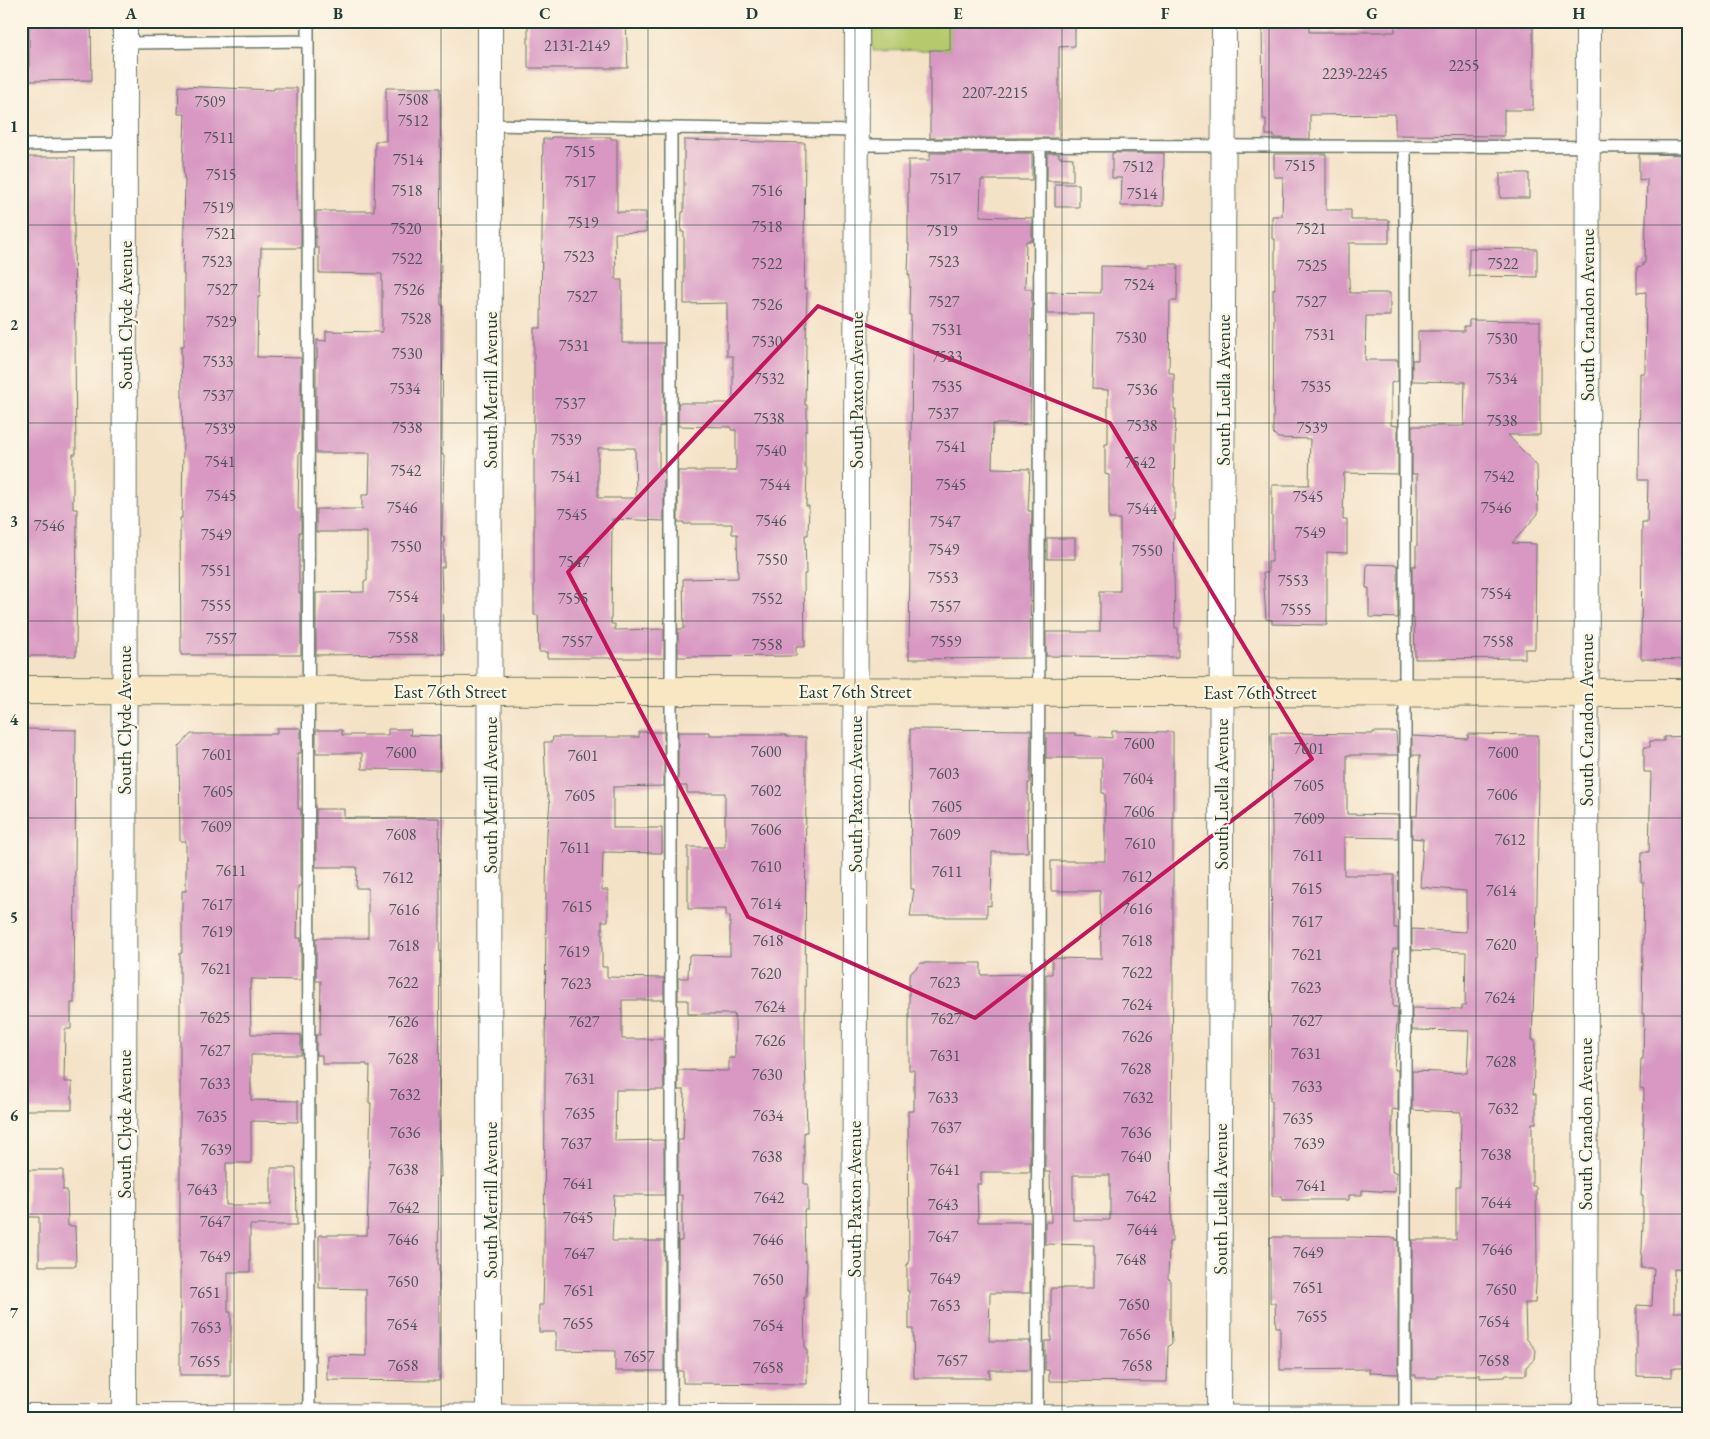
<svg xmlns="http://www.w3.org/2000/svg" width="1710" height="1439" font-family="'EB Garamond',serif">
  <style>
    .green { fill: #b6c96d; stroke: #6a8350 }
    .building { fill: #d898c3; fill-rule: evenodd }
    .lines { fill: none; stroke-linecap: round; stroke-linejoin: round }
    .lane-casing { stroke: #6a7767; stroke-width: 14 }
    .street-casing { stroke: #6a7767; stroke-width: 26 }
    .secondary-casing { stroke: #6a7767; stroke-width: 30 }
    .lane { stroke: #fff; stroke-width: 11 }
    .street { stroke: #fff; stroke-width: 24 }
    .secondary { stroke: #f9e7c3; stroke-width: 28 }
    .marked { fill: none; stroke: #c2185b; stroke-width: 4; stroke-linejoin: round }
    .grid { fill: none; stroke: #1f3d34; stroke-width: 1; stroke-opacity: 0.55 }
    .labels { text-anchor: middle; stroke-width: 4.5; stroke-linejoin: round; paint-order: stroke }
    .number-label { font-size: 16px; fill: #4d5458 }
    .street-label { font-size: 19px; fill: #1f3d34; stroke: #fcf5e5 }
    .neatline { fill: none; stroke: #1f3d34; stroke-width: 2 }
    .grid-label { font-size: 16px; text-anchor: middle; font-weight: bold; fill: #1f3d34 }
  </style>
  <rect width="100%" height="100%" fill="#fcf5e5"/>
  <filter id="ink" filterUnits="userSpaceOnUse"><feTurbulence type="fractalNoise" baseFrequency=".02" numOctaves="2"/><feDisplacementMap in="SourceGraphic" scale="10" xChannelSelector="R" yChannelSelector="G"/><feConvolveMatrix kernelMatrix="1 2 1 2 8 2 1 2 1" color-interpolation-filters="sRGB"/></filter>
  <filter id="wash" filterUnits="userSpaceOnUse"><feTurbulence type="fractalNoise" baseFrequency=".0096" numOctaves="4" result="noise"/><feDisplacementMap in="SourceGraphic" scale="20" xChannelSelector="R" yChannelSelector="G"/><feGaussianBlur stdDeviation="1.12" result="paint"/><feColorMatrix in="noise" values="0 0 0 0 0 0 0 0 0 0 0 0 0 0 0 0 0 1.4 0 .05"/><feComposite in="paint" operator="in"/></filter>
  <g filter="url(#wash)">
    <rect width="100%" height="100%" fill="#f4e2c7"/>
    <path class="green" d="M872,21H950V50L873,51Z"/>
    <g id="blocks">
      <path class="building" d="M29,21H91L92,80L29,81Z
        M528,21H626L628,68H528Z
        M950,21H1075V46L1059,47V138H930V50H950Z
        M1262,21H1309V32H1395V21H1533V110H1504V136L1395,135V114L1310,115V139L1274,138V135H1266V119H1263Z
        M179,86L274,90V88H297V206L298,211H301V248H261L260,297H258L257,357L301,358V453H299L298,509H301V532H299V593H301V655H181L180,518H182L183,442L181,346H184V274H183L185,180L184,178L183,166L185,114H178Z
        M386,88H440L441,305H443L442,455H444L442,537L444,536V567H441L444,654L316,655V593L364,592V581H367V532H316V509H362V495H369L370,453H316V358H317V340L326,341V331L382,332V274L319,273V248H316V211H374L375,141H386Z
        M551,137H611V139H617V212H646V232L615,233L616,280H622V343H664V426H659V471H664V521L612,519L611,624H615V630L664,629V658H547V652H539L538,615H534V328H541L543,139H551ZM598,448H635L636,498H598Z
        M684,140L805,143L804,254H805L804,289H807L805,405H807V430H805V468H807L806,506H809L808,535H805L806,574H804L805,647H796V656L678,657V629H684L683,579L738,578L737,534H732V524H684V522H678V471H736V430H731V427L678,426V403H731L733,399V356H727V303L684,304V232H681L682,212H684Z
        M930,153H1032V180H981L980,216L1032,218V241H1026L1025,289H1031L1032,292L1030,424H993L992,468L1030,469L1028,511H1032L1030,588L1031,658L909,659L912,340H910L911,315H909L910,275H908L909,244H908V160H930Z
        M1047,153H1059V157L1073,158V181H1047Z
        M1112,153H1164L1163,206H1121L1122,178H1112Z
        M1274,154H1326V210H1351V220H1389V243H1349V283L1350,293H1390V316H1366L1365,360H1398V381L1391,383V425L1398,426V474L1344,473L1343,520H1347V553L1327,552V625L1272,624V620L1266,619L1263,573H1268V562H1272V485H1309L1310,439L1278,438L1273,433L1274,313H1273V289H1275V239H1272V216H1282L1283,177H1274Z
        M1639,154L1689,155V465H1687L1685,566H1689V660L1641,659L1642,522H1647L1648,480H1639L1640,373H1645L1646,292L1637,293V267L1643,266V263H1645L1647,179L1639,180Z
        M21,157H75L74,224L76,454H73V509H77L76,656H21Z
        M1500,173H1529V198H1500Z
        M1055,184H1079V207H1055Z
        M1469,248L1537,249V277L1469,276Z
        M1148,264H1178L1177,301H1170L1169,373H1174V409H1176L1174,487H1175V520H1173L1175,628H1178V657L1046,656V632H1100V591H1120V519H1109V475L1105,474V444H1108V390L1092,389L1094,314H1047V292L1101,293V266L1148,267Z
        M1469,320L1540,321V435H1508L1537,466L1538,514L1512,543L1536,544L1535,649H1525V658L1415,659L1414,618H1412V566H1416V546H1417V474H1412V426H1464L1465,382L1412,381V360H1418V331H1464V326H1469Z
        M1047,538H1075V559H1047Z
        M1367,564L1398,565V618L1369,617V588H1366Z
        M277,728H300L301,730V753H298V809H301V886H298L297,938H301V980L251,979L252,983H250L251,1034L301,1035V1055H251V1100L298,1101V1122L251,1121V1163H226V1205H271V1168H296L297,1225H250V1272H228V1312H231V1341H230V1375H180V953H182V891H186V841H180L179,747L191,734H277Z
        M21,729L76,730L74,1003H71V1029H65L64,1082H72V1110H21Z
        M388,729H411L410,735L440,736V770L362,769V753H316V730H342V735H388Z
        M910,729L1031,730L1030,783H1028V810H1027L1028,852H992L991,906L987,905V917H910L914,889H911Z
        M1112,731L1173,732V988L1171,1113L1172,1242H1169L1168,1279H1170V1324L1171,1325L1172,1343L1168,1347L1167,1382L1049,1381V1370H1045V1341H1051V1288H1094V1245L1045,1244V1222H1051L1050,1172H1045L1046,974H1052V958L1101,959L1100,891H1051V861H1105V793H1102V758H1046V733H1075V735L1112,738ZM1073,1175H1110V1220H1073Z
        M639,732H664V786L613,787V828H662V853L603,852L602,890H608V921H602V967H607V977L664,978V1000H622V1039H663L664,1090H616L615,1141L664,1140V1195H614L612,1241H664V1371H615V1351L556,1350V1332H539V1305H543L544,1268L546,891L547,832L550,803L546,790L544,742H552L553,737H639Z
        M678,732H710V735H786V737H806L805,1055L807,1132H804V1184H808V1210H804L805,1262H807L806,1297H804L805,1350H807V1384L683,1383V1371H678V1241H682V1195H678V1140H683L685,1094H684V1090H678V1070L729,1071V1058H735V1021L734,1014H688V1000H678V978H688L689,955L730,956V916H726V909H688V847H725V793H687V786H678Z
        M1373,732H1396L1398,755H1347V814L1398,815V838L1344,837V875H1394V928H1398V949H1393V1007H1398L1394,1070H1398V1110L1392,1109V1172H1396L1395,1192L1362,1190V1195H1349V1200H1282V1196H1272V1101H1270L1272,833L1271,733L1373,734Z
        M1468,734L1538,735V780H1539L1536,958H1535L1532,1040H1535L1533,1094H1536V1123H1532V1186H1536L1537,1264L1535,1303H1525L1526,1338L1536,1350L1535,1359L1526,1367V1375H1506L1505,1377L1480,1378V1375H1438V1378H1416V1375H1412V1240H1456V1186H1460L1461,1112L1412,1110V1071L1467,1073L1469,1031L1412,1030V1008L1462,1009V1006H1465L1466,952L1412,950V929L1466,932V891L1420,887L1423,839L1412,838V816H1417L1420,755H1412V736L1468,739Z
        M1689,736V1270L1674,1269V1312H1689V1368H1672V1377L1637,1376V1305L1652,1306L1654,1268H1641L1643,1227V1196H1641L1644,1126H1643L1644,1089L1640,1088L1641,1059H1643L1644,1014H1642L1644,882H1641L1642,852H1649L1651,772H1644V747H1650V741H1664V737Z
        M316,809H344V818H439L440,894L439,1148H440L441,1177H439L438,1264H439V1381L327,1380V1355L366,1356V1289L319,1288V1235H367L371,1103H369L370,1066H367V1064H322V1055H316V1035H320L321,981H316V938H368V888H356L357,867H316Z
        M921,963H981V975L1031,974L1030,1172H981V1184H977L978,1222H1030V1293H990L989,1341H1030V1370H989L990,1378H914L913,1329H909V1291H907V1264H909L908,1111H914V1070H909V975Z
        M28,1170H63V1190H67L68,1226H75L76,1266H39V1217H28Z
        M1270,1237H1347L1396,1238V1240H1398V1374L1369,1373V1369L1280,1370V1327H1276L1275,1303H1270Z"/>
    </g>
  </g>
  <g filter="url(#ink)">
    <use href="#blocks" fill-opacity="0" stroke="#6a7767" stroke-width="1"/>
    <g class="lines">
      <g class="lane-casing">
        <path id="lane" d="M308,21L309,1417
          M125,43L308,41
          M490,125L856,131
          M671,128V1418
          M21,145L125,144
          M857,145L1689,147
          M1037,1418L1040,145
          M1405,1418V146"/>
      </g>
      <g class="street-casing">
        <path id="street" d="M21,1416L1689,1418
          M124,1418L125,21
          M489,1418L490,21
          M854,1418L857,21
          M1219,1418L1224,21
          M1585,1418L1588,21"/>
      </g>
      <g class="secondary-casing">
        <path id="secondary" d="M21,690L1689,693"/>
      </g>
      <use href="#lane" class="lane"/>
      <use href="#street" class="street"/>
      <use href="#secondary" class="secondary"/>
    </g>
  </g>
  <path class="marked" d="M818,306L1110,423L1312,759L975,1018L748,917L568,572Z"/>
  <path class="grid" d="M234,21V1418M441,21V1418M648,21V1418M855,21V1418M1062,21V1418M1269,21V1418M1476,21V1418M21,225H1689M21,423H1689M21,621H1689M21,818H1689M21,1016H1689M21,1214H1689"/>
  <g class="labels">
    <g class="number-label">
      <text x="577" y="51">2131-2149</text>
      <text x="1464" y="71">2255</text>
      <text x="1355" y="79">2239-2245</text>
      <text x="995" y="98">2207-2215</text>
      <text x="413" y="105">7508</text>
      <text x="210" y="107">7509</text>
      <text x="413" y="126">7512</text>
      <text x="219" y="143">7511</text>
      <text x="580" y="157">7515</text>
      <text x="408" y="165">7514</text>
      <text x="1300" y="171">7515</text>
      <text x="1138" y="172">7512</text>
      <text x="221" y="180">7515</text>
      <text x="945" y="184">7517</text>
      <text x="580" y="187">7517</text>
      <text x="407" y="196">7518</text>
      <text x="767" y="196">7516</text>
      <text x="1142" y="199">7514</text>
      <text x="218" y="213">7519</text>
      <text x="583" y="228">7519</text>
      <text x="767" y="232">7518</text>
      <text x="406" y="234">7520</text>
      <text x="1311" y="234">7521</text>
      <text x="942" y="236">7519</text>
      <text x="221" y="239">7521</text>
      <text x="579" y="262">7523</text>
      <text x="407" y="264">7522</text>
      <text x="217" y="267">7523</text>
      <text x="944" y="267">7523</text>
      <text x="767" y="269">7522</text>
      <text x="1503" y="269">7522</text>
      <text x="1312" y="271">7525</text>
      <text x="1139" y="290">7524</text>
      <text x="222" y="295">7527</text>
      <text x="409" y="295">7526</text>
      <text x="582" y="302">7527</text>
      <text x="944" y="307">7527</text>
      <text x="1311" y="307">7527</text>
      <text x="767" y="310">7526</text>
      <text x="416" y="324">7528</text>
      <text x="221" y="327">7529</text>
      <text x="947" y="335">7531</text>
      <text x="1320" y="340">7531</text>
      <text x="1131" y="343">7530</text>
      <text x="1502" y="344">7530</text>
      <text x="767" y="347">7530</text>
      <text x="574" y="351">7531</text>
      <text x="407" y="359">7530</text>
      <text x="947" y="362">7533</text>
      <text x="218" y="367">7533</text>
      <text x="769" y="384">7532</text>
      <text x="1502" y="384">7534</text>
      <text x="947" y="392">7535</text>
      <text x="1316" y="392">7535</text>
      <text x="405" y="394">7534</text>
      <text x="1142" y="395">7536</text>
      <text x="218" y="401">7537</text>
      <text x="570" y="409">7537</text>
      <text x="943" y="419">7537</text>
      <text x="769" y="424">7538</text>
      <text x="1502" y="426">7538</text>
      <text x="1142" y="431">7538</text>
      <text x="407" y="433">7538</text>
      <text x="1312" y="433">7539</text>
      <text x="220" y="434">7539</text>
      <text x="566" y="445">7539</text>
      <text x="951" y="452">7541</text>
      <text x="771" y="456">7540</text>
      <text x="220" y="467">7541</text>
      <text x="1140" y="468">7542</text>
      <text x="406" y="476">7542</text>
      <text x="566" y="482">7541</text>
      <text x="1499" y="482">7542</text>
      <text x="775" y="490">7544</text>
      <text x="951" y="490">7545</text>
      <text x="221" y="501">7545</text>
      <text x="1308" y="502">7545</text>
      <text x="402" y="513">7546</text>
      <text x="1496" y="513">7546</text>
      <text x="1142" y="514">7544</text>
      <text x="572" y="520">7545</text>
      <text x="771" y="526">7546</text>
      <text x="945" y="527">7547</text>
      <text x="49" y="531">7546</text>
      <text x="1310" y="538">7549</text>
      <text x="216" y="540">7549</text>
      <text x="406" y="552">7550</text>
      <text x="944" y="555">7549</text>
      <text x="1147" y="556">7550</text>
      <text x="772" y="565">7550</text>
      <text x="574" y="567">7547</text>
      <text x="216" y="576">7551</text>
      <text x="943" y="583">7553</text>
      <text x="1293" y="586">7553</text>
      <text x="1496" y="599">7554</text>
      <text x="403" y="602">7554</text>
      <text x="573" y="604">7555</text>
      <text x="767" y="604">7552</text>
      <text x="216" y="611">7555</text>
      <text x="945" y="612">7557</text>
      <text x="1296" y="615">7555</text>
      <text x="403" y="643">7558</text>
      <text x="221" y="644">7557</text>
      <text x="577" y="647">7557</text>
      <text x="946" y="647">7559</text>
      <text x="1498" y="647">7558</text>
      <text x="767" y="650">7558</text>
      <text x="1139" y="749">7600</text>
      <text x="1309" y="754">7601</text>
      <text x="766" y="757">7600</text>
      <text x="401" y="758">7600</text>
      <text x="1503" y="758">7600</text>
      <text x="217" y="760">7601</text>
      <text x="583" y="761">7601</text>
      <text x="944" y="779">7603</text>
      <text x="1138" y="784">7604</text>
      <text x="1309" y="791">7605</text>
      <text x="766" y="796">7602</text>
      <text x="218" y="797">7605</text>
      <text x="1502" y="800">7606</text>
      <text x="580" y="801">7605</text>
      <text x="947" y="812">7605</text>
      <text x="1139" y="817">7606</text>
      <text x="1309" y="824">7609</text>
      <text x="216" y="832">7609</text>
      <text x="766" y="835">7606</text>
      <text x="401" y="840">7608</text>
      <text x="945" y="840">7609</text>
      <text x="1510" y="845">7612</text>
      <text x="1140" y="849">7610</text>
      <text x="575" y="853">7611</text>
      <text x="1308" y="861">7611</text>
      <text x="766" y="872">7610</text>
      <text x="231" y="876">7611</text>
      <text x="947" y="877">7611</text>
      <text x="1137" y="882">7612</text>
      <text x="398" y="883">7612</text>
      <text x="1307" y="894">7615</text>
      <text x="1501" y="896">7614</text>
      <text x="766" y="909">7614</text>
      <text x="217" y="910">7617</text>
      <text x="577" y="912">7615</text>
      <text x="1137" y="914">7616</text>
      <text x="404" y="915">7616</text>
      <text x="1307" y="927">7617</text>
      <text x="217" y="937">7619</text>
      <text x="768" y="946">7618</text>
      <text x="1137" y="946">7618</text>
      <text x="1501" y="950">7620</text>
      <text x="404" y="951">7618</text>
      <text x="574" y="957">7619</text>
      <text x="1307" y="960">7621</text>
      <text x="216" y="974">7621</text>
      <text x="1137" y="978">7622</text>
      <text x="766" y="979">7620</text>
      <text x="403" y="988">7622</text>
      <text x="945" y="988">7623</text>
      <text x="576" y="989">7623</text>
      <text x="1306" y="993">7623</text>
      <text x="1500" y="1003">7624</text>
      <text x="1137" y="1010">7624</text>
      <text x="770" y="1012">7624</text>
      <text x="215" y="1023">7625</text>
      <text x="946" y="1024">7627</text>
      <text x="1307" y="1026">7627</text>
      <text x="403" y="1027">7626</text>
      <text x="584" y="1027">7627</text>
      <text x="1137" y="1042">7626</text>
      <text x="770" y="1046">7626</text>
      <text x="215" y="1056">7627</text>
      <text x="1306" y="1059">7631</text>
      <text x="945" y="1061">7631</text>
      <text x="403" y="1064">7628</text>
      <text x="1501" y="1067">7628</text>
      <text x="1136" y="1074">7628</text>
      <text x="767" y="1080">7630</text>
      <text x="580" y="1084">7631</text>
      <text x="215" y="1089">7633</text>
      <text x="1307" y="1092">7633</text>
      <text x="405" y="1100">7632</text>
      <text x="943" y="1103">7633</text>
      <text x="1138" y="1103">7632</text>
      <text x="1503" y="1114">7632</text>
      <text x="580" y="1119">7635</text>
      <text x="768" y="1121">7634</text>
      <text x="212" y="1122">7635</text>
      <text x="1298" y="1124">7635</text>
      <text x="946" y="1133">7637</text>
      <text x="405" y="1138">7636</text>
      <text x="1136" y="1138">7636</text>
      <text x="576" y="1149">7637</text>
      <text x="1309" y="1149">7639</text>
      <text x="216" y="1155">7639</text>
      <text x="1496" y="1160">7638</text>
      <text x="767" y="1162">7638</text>
      <text x="1136" y="1162">7640</text>
      <text x="403" y="1175">7638</text>
      <text x="945" y="1175">7641</text>
      <text x="578" y="1189">7641</text>
      <text x="1311" y="1191">7641</text>
      <text x="202" y="1195">7643</text>
      <text x="1141" y="1202">7642</text>
      <text x="769" y="1203">7642</text>
      <text x="1496" y="1208">7644</text>
      <text x="943" y="1210">7643</text>
      <text x="404" y="1213">7642</text>
      <text x="578" y="1223">7645</text>
      <text x="215" y="1227">7647</text>
      <text x="1142" y="1235">7644</text>
      <text x="943" y="1242">7647</text>
      <text x="403" y="1245">7646</text>
      <text x="768" y="1245">7646</text>
      <text x="1497" y="1255">7646</text>
      <text x="1308" y="1258">7649</text>
      <text x="579" y="1259">7647</text>
      <text x="215" y="1262">7649</text>
      <text x="1131" y="1265">7648</text>
      <text x="945" y="1284">7649</text>
      <text x="768" y="1285">7650</text>
      <text x="403" y="1287">7650</text>
      <text x="1308" y="1293">7651</text>
      <text x="1501" y="1295">7650</text>
      <text x="579" y="1296">7651</text>
      <text x="205" y="1298">7651</text>
      <text x="1134" y="1310">7650</text>
      <text x="945" y="1311">7653</text>
      <text x="1312" y="1322">7655</text>
      <text x="1494" y="1327">7654</text>
      <text x="578" y="1329">7655</text>
      <text x="402" y="1330">7654</text>
      <text x="768" y="1331">7654</text>
      <text x="206" y="1333">7653</text>
      <text x="1135" y="1340">7656</text>
      <text x="639" y="1362">7657</text>
      <text x="952" y="1366">7657</text>
      <text x="1494" y="1366">7658</text>
      <text x="205" y="1367">7655</text>
      <text x="403" y="1371">7658</text>
      <text x="1137" y="1371">7658</text>
      <text x="768" y="1373">7658</text>
    </g>
    <g class="street-label">
      <text transform="translate(125 315) rotate(-90)" y="7">South Clyde Avenue</text>
      <text transform="translate(1587 315) rotate(-90)" y="7">South Crandon Avenue</text>
      <text transform="translate(490 390) rotate(-90)" y="7">South Merrill Avenue</text>
      <text transform="translate(856 390) rotate(-90)" y="7">South Paxton Avenue</text>
      <text transform="translate(1223 390) rotate(-90)" y="7">South Luella Avenue</text>
      <text x="450" y="698">East 76th Street</text>
      <text x="855" y="698">East 76th Street</text>
      <text x="1260" y="699">East 76th Street</text>
      <text transform="translate(124 720) rotate(-90)" y="7">South Clyde Avenue</text>
      <text transform="translate(1586 720) rotate(-90)" y="7">South Crandon Avenue</text>
      <text transform="translate(855 794) rotate(-90)" y="7">South Paxton Avenue</text>
      <text transform="translate(1221 794) rotate(-90)" y="7">South Luella Avenue</text>
      <text transform="translate(490 795) rotate(-90)" y="7">South Merrill Avenue</text>
      <text transform="translate(124 1124) rotate(-90)" y="7">South Clyde Avenue</text>
      <text transform="translate(1585 1124) rotate(-90)" y="7">South Crandon Avenue</text>
      <text transform="translate(854 1199) rotate(-90)" y="7">South Paxton Avenue</text>
      <text transform="translate(1220 1199) rotate(-90)" y="7">South Luella Avenue</text>
      <text transform="translate(490 1200) rotate(-90)" y="7">South Merrill Avenue</text>
    </g>
  </g>
  <rect width="1710" height="1439" fill="none" stroke="#fcf5e5" stroke-width="55"/>
  <rect x="28" y="28" width="1654" height="1384" class="neatline"/>
  <g class="grid-label">
    <text x="131" y="19">A</text>
    <text x="338" y="19">B</text>
    <text x="545" y="19">C</text>
    <text x="752" y="19">D</text>
    <text x="958" y="19">E</text>
    <text x="1165" y="19">F</text>
    <text x="1372" y="19">G</text>
    <text x="1579" y="19">H</text>
    <text x="14" y="132">1</text>
    <text x="14" y="330">2</text>
    <text x="14" y="527">3</text>
    <text x="14" y="725">4</text>
    <text x="14" y="923">5</text>
    <text x="14" y="1121">6</text>
    <text x="14" y="1318">7</text>
  </g>
</svg>
